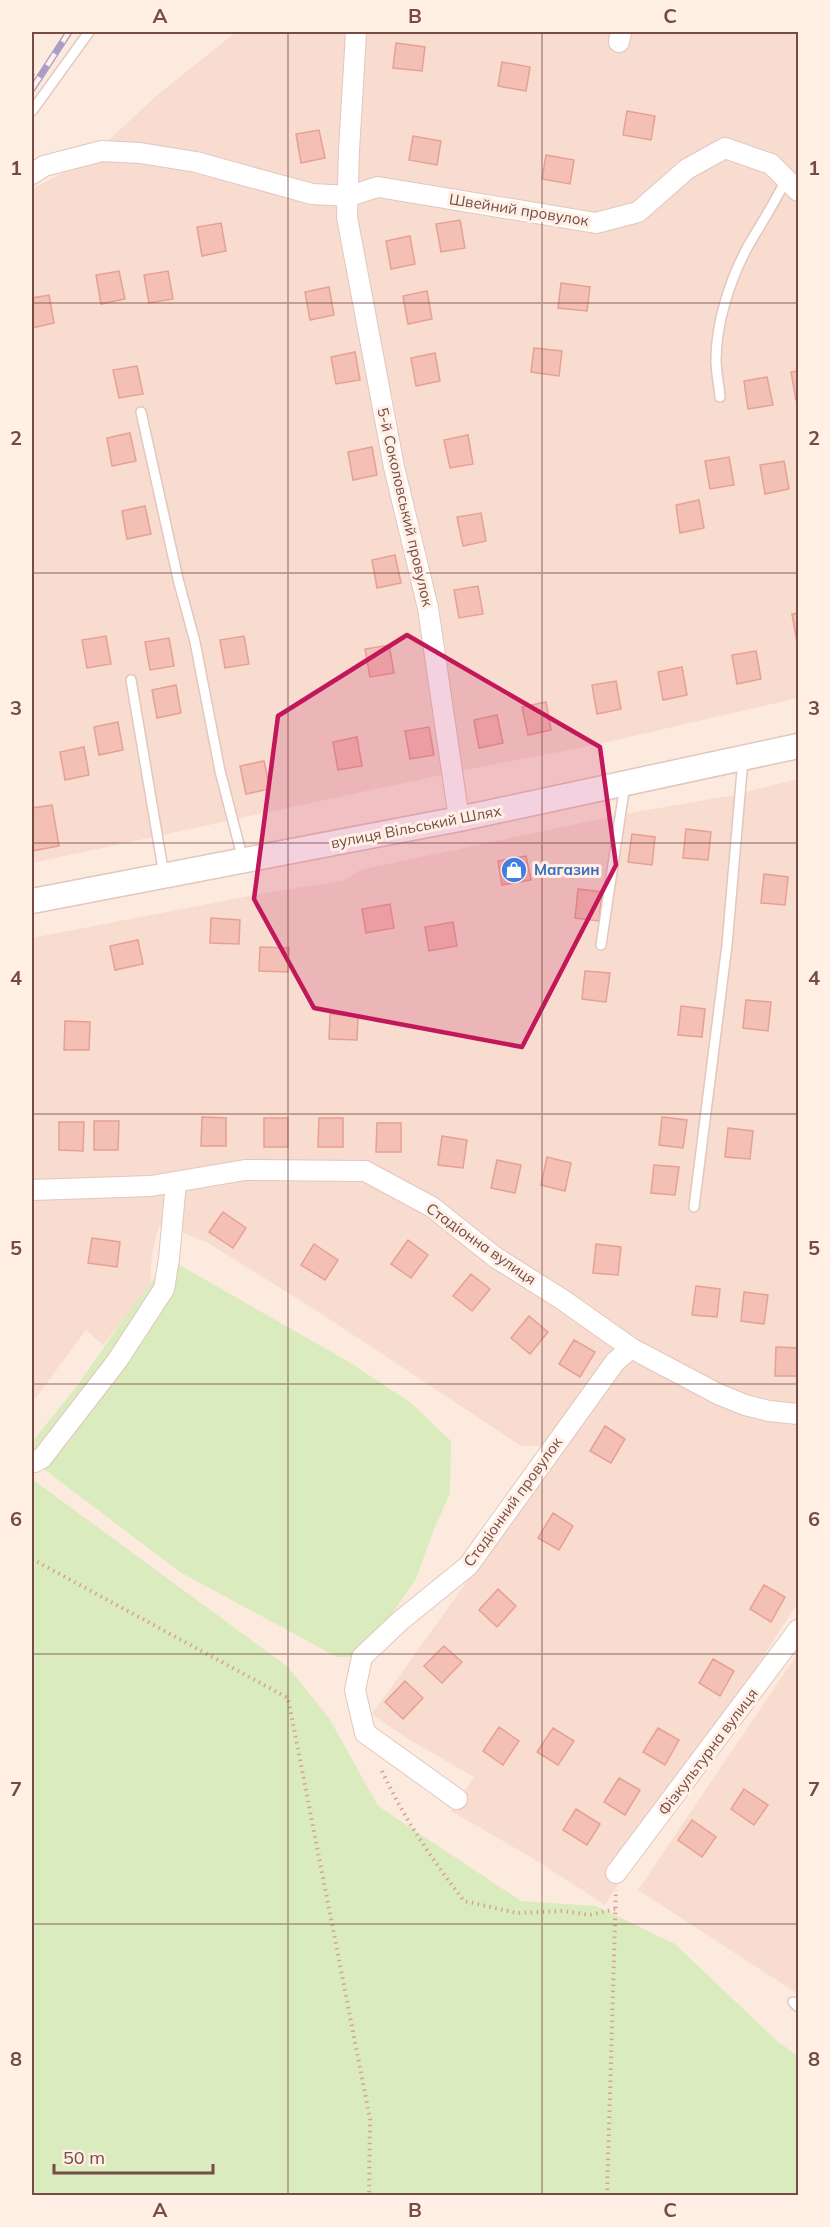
<svg xmlns="http://www.w3.org/2000/svg" width="830" height="2227" font-family="Mulish,sans-serif">
  <style>
    .residential { fill: #f7dccf }
    .green { fill: #daebbd }
    .building { fill: #f4bfb4; stroke: #e7a094; stroke-width: 1.5 }
    .lines { fill: none; stroke-linecap: round; stroke-linejoin: round }
    .service-casing { stroke: #e3c6bd; stroke-width: 12 }
    .minor-casing { stroke: #e3c6bd; stroke-width: 22 }
    .tertiary-casing { stroke: #e3c6bd; stroke-width: 27 }
    .path { stroke: #d8a298; stroke-width: 4; stroke-dasharray: 1.5 4.5; stroke-linecap: butt }
    .service { stroke: #fff; stroke-width: 9 }
    .minor { stroke: #fff; stroke-width: 20 }
    .tertiary { stroke: #fff; stroke-width: 24 }
    .rail-casing { stroke: #aa9ec6; stroke-width: 7 }
    .rail { stroke: #ffefe5; stroke-width: 4.5; stroke-dasharray: 14; stroke-linecap: butt }
    .marked { fill: #c2185b; fill-opacity: 0.2; stroke: #c2185b; stroke-width: 4.5; stroke-linejoin: round }
    .grid { fill: none; stroke: #744b45; stroke-width: 1.5; stroke-opacity: 0.55 }
    .labels { text-anchor: middle; stroke-width: 6; stroke-linejoin: round; paint-order: stroke }
    .street-label { font-size: 15px; fill: #744b45; stroke: #ffefe5 }
    .shop-label { font-size: 15px; font-weight: bold; fill: #366cbe; stroke: #ffefe5; text-anchor: start }
    .neatline { fill: none; stroke: #744b45; stroke-width: 2 }
    .grid-label { font-size: 20px; text-anchor: middle; font-weight: bold; fill: #744b45 }
  </style>
  <rect width="100%" height="100%" fill="#fdeade"/>
  <path class="residential" d="M236,32H798V698L595,745L464,770L32,863V189L108,149V141L156,96Z
    M798,779V1602L605,1905L534,1859L451,1811L474,1777L408,1739L372,1714L498,1538L548,1446H521L317,1311L208,1243L181,1232L159,1226L152,1253L150,1285L103,1345L86,1330L32,1403V938L254,895L346,880L360,870L624,814L729,796Z
    M798,1653V1994L638,1890Z"/>
  <path class="green" d="M169,1259L349,1362L411,1403L451,1441L450,1493L434,1529L416,1579L362,1657H337L180,1572L32,1460V1442L77,1386L127,1314Z
    M32,1479L288,1667L329,1718L378,1806L521,1901L596,1906L675,1944L778,2042L798,2056V2195H32Z"/>
  <path class="building" d="M396,43L425,47L422,71L393,68Z
    M502,62L530,67L526,91L498,86Z
    M627,111L655,116L651,140L623,135Z
    M319,130L325,158L301,163L296,134Z
    M413,136L441,141L437,165L409,160Z
    M546,155L574,160L570,184L542,179Z
    M460,220L465,248L441,252L436,224Z
    M221,223L226,251L202,256L197,227Z
    M410,236L415,264L391,269L386,241Z
    M119,271L125,299L101,304L96,275Z
    M168,271L173,299L149,303L144,275Z
    M561,283L590,287L587,311L558,308Z
    M329,287L334,315L310,320L305,292Z
    M427,291L432,319L408,324L403,296Z
    M49,295L54,323L32,328V298Z
    M534,348L562,351L559,376L531,372Z
    M355,352L360,380L336,384L331,357Z
    M435,353L440,381L416,386L411,358Z
    M137,366L143,394L119,398L113,370Z
    M798,371V400H796L791,372Z
    M767,377L773,405L748,409L744,381Z
    M130,433L136,461L112,466L107,438Z
    M468,435L473,464L450,468L444,440Z
    M372,447L377,475L353,480L348,452Z
    M729,457L734,485L710,489L705,461Z
    M784,461L789,489L765,494L760,465Z
    M699,500L704,528L680,533L676,505Z
    M145,506L151,534L127,539L122,511Z
    M481,513L486,541L463,546L457,517Z
    M395,555L401,583L377,588L372,560Z
    M478,586L483,614L459,618L454,590Z
    M798,613V642H797L792,614Z
    M106,636L111,664L87,668L82,640Z
    M244,636L249,664L225,668L220,640Z
    M169,638L174,666L150,670L145,642Z
    M389,645L394,673L370,677L365,649Z
    M756,651L761,679L737,684L732,655Z
    M682,667L687,695L663,700L658,672Z
    M616,681L621,709L597,714L592,685Z
    M176,685L181,713L157,718L152,690Z
    M546,702L551,730L528,735L522,707Z
    M497,715L503,743L479,748L474,720Z
    M118,722L123,750L99,755L94,727Z
    M429,727L434,755L410,759L405,731Z
    M357,737L362,766L338,770L333,742Z
    M84,747L89,775L65,780L60,752Z
    M264,761L270,789L246,794L240,766Z
    M52,805L59,846L32,851V808Z
    M686,829L711,832L708,860L683,858Z
    M632,834L655,837L652,865L628,862Z
    M526,856L531,880L502,885L498,861Z
    M764,874L788,877L785,905L761,903Z
    M578,889L602,892L599,921L575,918Z
    M390,904L394,928L366,933L362,909Z
    M211,918L240,920L239,944L210,943Z
    M453,922L457,946L429,951L425,927Z
    M138,940L143,964L115,970L110,946Z
    M260,947L289,948L288,972L259,971Z
    M585,971L610,973L606,1002L582,999Z
    M746,1000L771,1002L768,1031L743,1028Z
    M681,1006L705,1009L702,1037L678,1035Z
    M330,1014L358,1016L357,1040L329,1039Z
    M65,1021L90,1022L89,1050H64Z
    M202,1117L226,1118V1146H201Z
    M662,1117L687,1120L683,1148L659,1145Z
    M264,1118H288V1147H264Z
    M319,1118H343V1147H318Z
    M94,1121H119L118,1150H94Z
    M59,1122H84L83,1151L59,1150Z
    M377,1123H401V1152H376Z
    M728,1128L753,1131L750,1159L725,1157Z
    M442,1136L467,1140L463,1168L438,1165Z
    M547,1157L571,1163L565,1191L541,1185Z
    M497,1160L521,1165L515,1193L491,1188Z
    M654,1165L679,1167L675,1195L651,1193Z
    M223,1212L246,1228L233,1248L209,1232Z
    M92,1238L120,1242L117,1267L88,1263Z
    M408,1240L428,1255L411,1278L391,1264Z
    M314,1244L338,1260L325,1280L301,1265Z
    M596,1244L621,1247L618,1275L593,1273Z
    M471,1274L490,1289L472,1311L453,1296Z
    M696,1286L720,1289L717,1317L692,1315Z
    M744,1292L768,1295L764,1324L741,1321Z
    M529,1316L548,1332L530,1354L511,1338Z
    M574,1340L595,1352L580,1377L559,1364Z
    M776,1347L798,1348V1376H775Z
    M605,1426L625,1439L611,1463L590,1451Z
    M553,1513L573,1526L559,1550L538,1538Z
    M764,1585L785,1597L771,1622L750,1609Z
    M498,1589L516,1606L497,1627L479,1610Z
    M444,1646L462,1662L442,1683L424,1666Z
    M713,1659L734,1671L720,1696L699,1683Z
    M405,1681L423,1698L403,1719L385,1702Z
    M499,1727L519,1741L503,1765L483,1751Z
    M553,1728L574,1741L558,1765L537,1752Z
    M658,1728L679,1740L665,1765L643,1752Z
    M619,1778L640,1790L625,1815L604,1802Z
    M744,1789L768,1805L754,1825L731,1809Z
    M576,1809L600,1824L587,1845L563,1830Z
    M692,1820L716,1837L702,1857L678,1840Z"/>
  <g class="lines">
    <g class="service-casing">
      <path id="service" d="M32,111L89,32
        M720,397C719,385 716,372 716,360C716,323 730,280 747,248C760,225 775,203 786,179
        M141,412L178,579L195,642L220,771L243,860
        M131,680L164,875
        M601,945L625,784
        M694,1207L727,945L743,759
        M793,2002L798,2007"/>
    </g>
    <g class="minor-casing">
      <path id="minor" d="M356,32L349,151L347,217L394,467L428,608L459,819
        M619,42L621,32
        M32,174L44,166L102,151L140,153L196,162L312,194L349,196L378,187L596,223L638,212L687,169L725,148L771,164L798,191
        M32,1190L151,1186L245,1170L365,1171L432,1207L495,1257L563,1300L631,1348L718,1394L745,1405L769,1411L798,1414
        M35,1462L42,1458L117,1361L164,1289L169,1259L176,1182
        M457,1799L365,1733L355,1690L362,1657L400,1621L468,1566L615,1362L631,1348
        M616,1873L798,1630"/>
    </g>
    <g class="tertiary-casing">
      <path id="tertiary" d="M32,901L459,819L798,746"/>
    </g>
    <path class="path" d="M32,68L34,82
      M32,1559L288,1698L370,2119L369,2196
      M382,1771C405,1820 431,1858 464,1901L517,1913L563,1911L590,1915L615,1909
      M607,2196L616,1890"/>
    <use href="#service" class="service"/>
    <use href="#minor" class="minor"/>
    <use href="#tertiary" class="tertiary"/>
    <g class="rail-casing">
      <path id="rail" d="M32,89L69,32"/>
    </g>
    <use href="#rail" class="rail"/>
  </g>
  <path class="marked" d="M407,635L600,747L616,865L522,1047L314,1008L254,899L278,716Z"/>
  <path class="grid" d="M288,32V2196M542,32V2196M32,303H798M32,573H798M32,843H798M32,1114H798M32,1384H798M32,1654H798M32,1924H798"/>
  <defs>
    <g id="shop-disc" transform="scale(1.35)"><circle r="9.5" fill="#3f7fe0" stroke="#ffefe5"/><path d="M-5-2.5h2.3a2.7 3.5 0 0 1 5.4 0H5L5.5 6h-11ZM-1.5-2.5h3a1.5 2.3 0 0 0-3 0Z" fill="#fff"/></g>
  </defs>
  <g fill-rule="evenodd">
    <use href="#shop-disc" x="514" y="870"/>
  </g>
  <g class="labels">
    <g class="street-label">
      <text transform="translate(519 210) rotate(9)" y="5">Швейний провулок</text>
      <text transform="translate(405 507) rotate(77)" y="5">5-й Соколовський провулок</text>
      <text transform="translate(416 827) rotate(-11)" y="5">вулиця Вільський Шлях</text>
      <text transform="translate(481 1244) rotate(35)" y="5">Стадіонна вулиця</text>
      <text transform="translate(513 1502) rotate(-54)" y="5">Стадіонний провулок</text>
      <text transform="translate(708 1752) rotate(-53)" y="5">Фізкультурна вулиця</text>
    </g>
    <g class="shop-label">
      <text x="534" y="875">Магазин</text>
    </g>
  </g>
  <rect width="830" height="2227" fill="none" stroke="#ffefe5" stroke-width="66"/>
  <path d="M54 2164v9h159v-9" fill="none" stroke="#744b45" stroke-width="3"/>
  <text x="63" y="2164" font-size="18" fill="#744b45" stroke="#ffefe5" stroke-width="4.5" paint-order="stroke">50 m</text>
  <rect x="33" y="33" width="764" height="2161" class="neatline"/>
  <g class="grid-label">
    <text x="160" y="23">A</text>
    <text x="415" y="23">B</text>
    <text x="670" y="23">C</text>
    <text x="16" y="175">1</text>
    <text x="814" y="175">1</text>
    <text x="16" y="445">2</text>
    <text x="814" y="445">2</text>
    <text x="16" y="715">3</text>
    <text x="814" y="715">3</text>
    <text x="16" y="985">4</text>
    <text x="814" y="985">4</text>
    <text x="16" y="1255">5</text>
    <text x="814" y="1255">5</text>
    <text x="16" y="1526">6</text>
    <text x="814" y="1526">6</text>
    <text x="16" y="1796">7</text>
    <text x="814" y="1796">7</text>
    <text x="16" y="2066">8</text>
    <text x="814" y="2066">8</text>
    <text x="160" y="2217">A</text>
    <text x="415" y="2217">B</text>
    <text x="670" y="2217">C</text>
  </g>
</svg>
